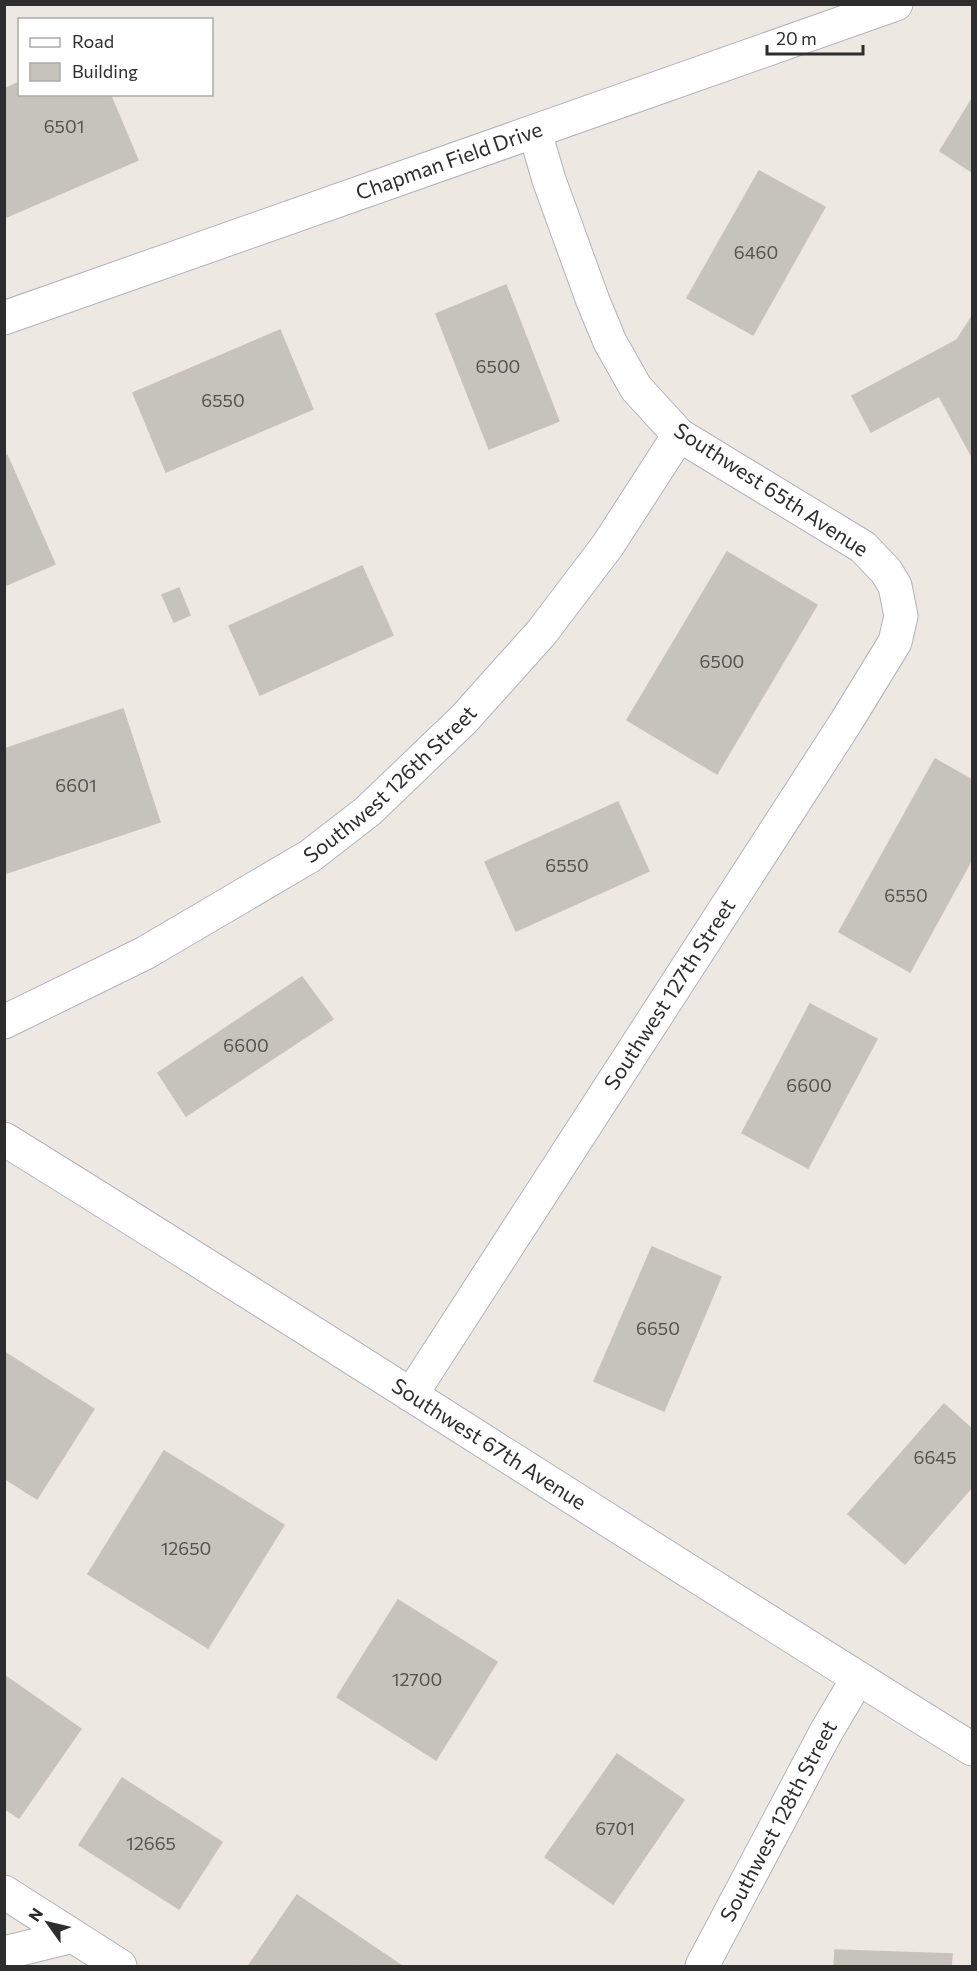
<svg xmlns="http://www.w3.org/2000/svg" width="977" height="1971" font-family="Commissioner,sans-serif">
  <style>
    .building { fill: #c6c2bc; stroke: #c9c3ba; stroke-width: 1.5 }
    .lines { fill: none; stroke-linecap: round; stroke-linejoin: round }
    .street-casing { stroke: #b1b3bc; stroke-width: 35 }
    .secondary-casing { stroke: #b1b3bc; stroke-width: 35 }
    .street { stroke: #fff; stroke-width: 33 }
    .secondary { stroke: #fff; stroke-width: 33 }
    .labels { text-anchor: middle; stroke-width: 4.5; stroke-linejoin: round; paint-order: stroke }
    .number-label { font-size: 18px; fill: #535251 }
    .street-label { font-size: 21px; fill: #2d2d2d; stroke: #fff }
  </style>
  <rect width="100%" height="100%" fill="#ede8e1"/>
  <path class="building" d="M20,82V94H110L138,160L4,218V89Z
    M972,99V172L940,151Z
    M759,171L825,207L753,335L687,298Z
    M506,285L559,421L489,449L436,314Z
    M972,316V457L939,396L871,432L852,396L957,340Z
    M280,330L313,409L166,472L133,393Z
    M7,455L55,564L4,586V456Z
    M727,552L817,605L717,774L627,720Z
    M362,566L393,635L260,695L229,626Z
    M179,588L190,615L174,622L162,595Z
    M123,709L160,822L4,874V749Z
    M935,759L972,780V859L910,972L839,932Z
    M618,802L649,871L516,931L485,862Z
    M302,977L333,1019L186,1116L158,1073Z
    M810,1004L877,1039L808,1168L742,1133Z
    M652,1247L721,1277L664,1411L594,1381Z
    M4,1352L94,1409L37,1499L4,1478Z
    M944,1404L972,1429V1487L905,1564L848,1514Z
    M164,1451L284,1525L208,1648L88,1574Z
    M398,1600L497,1662L436,1760L337,1697Z
    M4,1675L81,1729L19,1818L4,1808Z
    M617,1754L684,1800L613,1904L545,1857Z
    M122,1778L222,1842L179,1909L79,1845Z
    M297,1895L402,1966L249,1965Z
    M835,1950L952,1954L951,1966H834Z"/>
  <g class="lines">
    <g class="street-casing">
      <g id="street">
        <path id="s1" d="M4,1022L145,953L310,856L368,811L464,719L542,632L608,545L679,435"/>
        <path id="s2" d="M411,1395L846,722L895,642L901,616L895,586L886,571L863,547L679,435L636,388L610,342L593,301L549,180L535,132"/>
        <path d="M4,1892L120,1966"/>
        <path d="M4,1953L73,1936"/>
        <path id="s3" d="M702,1966L826,1732L858,1678"/>
      </g>
    </g>
    <g class="secondary-casing">
      <g id="secondary">
        <path id="s4" d="M4,318L896,4"/>
        <path id="s5" d="M4,1139C329,1340 648,1548 972,1749"/>
      </g>
    </g>
    <use href="#street" class="street"/>
    <use href="#secondary" class="secondary"/>
  </g>
  <g class="labels">
    <g class="number-label">
      <text x="64" y="133">6501</text>
      <text x="756" y="259">6460</text>
      <text x="498" y="373">6500</text>
      <text x="223" y="407">6550</text>
      <text x="722" y="668">6500</text>
      <text x="76" y="792">6601</text>
      <text x="567" y="872">6550</text>
      <text x="906" y="902">6550</text>
      <text x="246" y="1052">6600</text>
      <text x="809" y="1092">6600</text>
      <text x="658" y="1335">6650</text>
      <text x="935" y="1464">6645</text>
      <text x="186" y="1555">12650</text>
      <text x="417" y="1686">12700</text>
      <text x="615" y="1835">6701</text>
      <text x="151" y="1850">12665</text>
    </g>
    <g class="street-label">
      <text dy="7" stroke="none"><textPath href="#s4" startOffset="472">Chapman Field Drive</textPath></text>
      <text transform="translate(771 490) rotate(33)" y="7">Southwest 65th Avenue</text>
      <text dy="7" stroke="none"><textPath href="#s1" startOffset="456">Southwest 126th Street</textPath></text>
      <text dy="7" stroke="none"><textPath href="#s2" startOffset="477">Southwest 127th Street</textPath></text>
      <text dy="7" stroke="none"><textPath href="#s5" startOffset="573">Southwest 67th Avenue</textPath></text>
      <text dy="7" stroke="none"><textPath href="#s3" startOffset="164">Southwest 128th Street</textPath></text>
    </g>
  </g>
  <rect width="977" height="1971" fill="none" stroke="#2d2d2d" stroke-width="12"/>
  <rect x="18" y="18" width="195" height="78" fill="#ffffff" stroke="#ababab" stroke-width="1.5"/>
  <rect x="30" y="38" width="30" height="9" fill="#ffffff" stroke="#ababab" stroke-width="1.5"/>
  <text x="72" y="48" font-size="18" fill="#2d2d2d">Road</text>
  <rect x="30" y="63" width="30" height="18" fill="#c6c2bc" stroke="#ababab" stroke-width="1.5"/>
  <text x="72" y="78" font-size="18" fill="#2d2d2d">Building</text>
  <g transform="translate(48 1923) rotate(304)" stroke="#ffffff" stroke-width="4.5" paint-order="stroke">
  <path d="M0-4.5L10 22L0 15L-10 22Z" fill="#2d2d2d"/>
  <text y="-9" font-size="16" font-weight="bold" text-anchor="middle" fill="#2d2d2d">N</text>
  </g>
  <path d="M767 45v9h96v-9" fill="none" stroke="#2d2d2d" stroke-width="3"/>
  <text x="776" y="45" font-size="18" fill="#2d2d2d" stroke="#ffffff" stroke-width="4.5" paint-order="stroke">20 m</text>
</svg>
